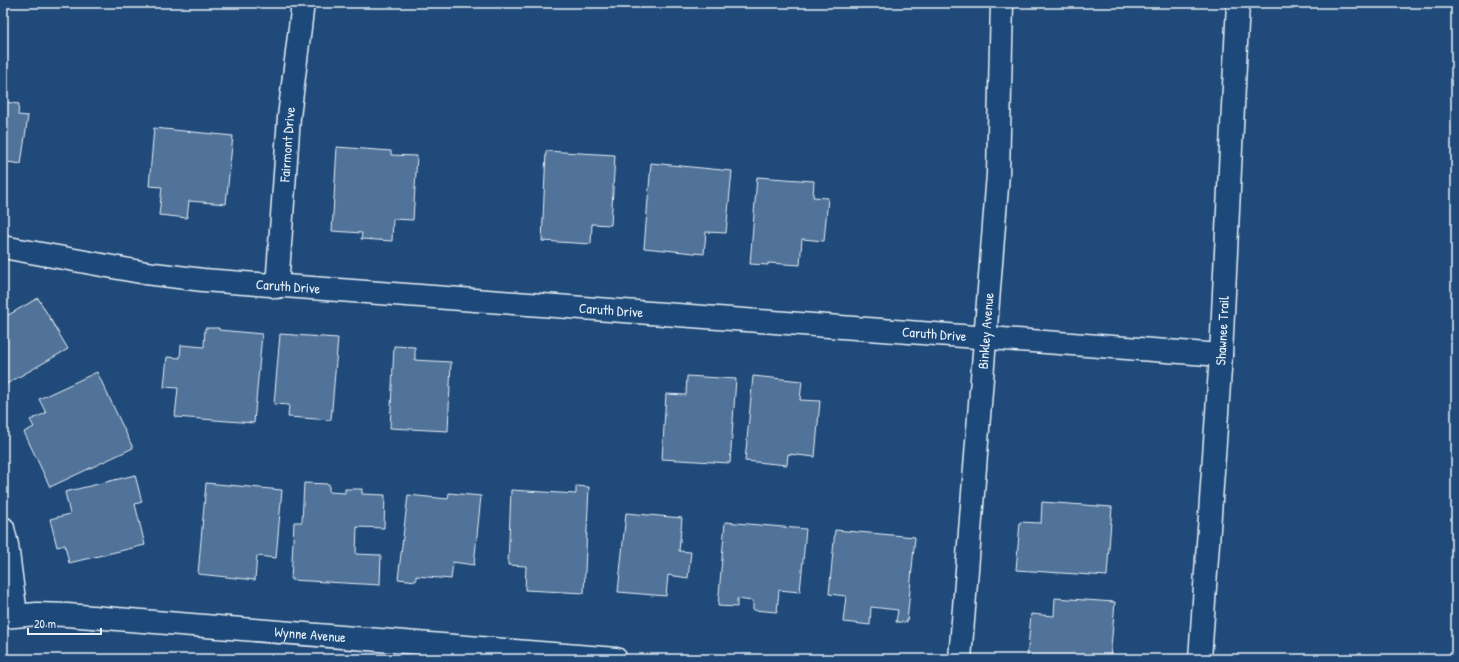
<svg xmlns="http://www.w3.org/2000/svg" width="1459" height="662" font-family="'Patrick Hand',sans-serif">
  <style>
    .building { fill: #517399; stroke: #e8f1f8 }
    .lines { fill: none; stroke-linecap: round; stroke-linejoin: round }
    .street-casing { stroke: #e8f1f8; stroke-width: 25 }
    .street { stroke: #1f4a7a; stroke-width: 22 }
    .labels { text-anchor: middle; stroke-width: 3.5; stroke-linejoin: round; paint-order: stroke }
    .street-label { font-size: 14px; fill: #e8f1f8; stroke: #1f4a7a }
  </style>
  <rect width="100%" height="100%" fill="#1f4a7a"/>
  <filter id="ink" filterUnits="userSpaceOnUse"><feTurbulence type="fractalNoise" baseFrequency=".025" numOctaves="2"/><feDisplacementMap in="SourceGraphic" scale="8" xChannelSelector="R" yChannelSelector="G"/><feConvolveMatrix kernelMatrix="1 2 1 2 8 2 1 2 1" color-interpolation-filters="sRGB"/></filter>
  <g filter="url(#ink)">
    <path class="building" d="M3,94H6L5,102L19,104L18,115L28,116L21,164L8,162L4,191H3Z
      M154,128L233,136L226,204L189,201L187,218L159,215L162,187L149,186Z
      M337,147L391,151V155L417,156L413,220L393,219L392,241L361,239L362,233L332,231Z
      M546,151L615,155L611,225L592,224L591,244L542,241Z
      M651,163L732,171L726,233L706,232L704,254L644,248Z
      M757,177L814,181L813,197L828,198L824,241L802,239L800,265L768,263V265L750,264Z
      M38,298L68,349L3,386V318Z
      M205,328H219V330L262,334L254,423L175,417L178,388L164,387L167,357L180,358L181,345L204,347Z
      M280,334L338,338L331,420L288,417L289,405L274,404Z
      M394,346L415,347V360L451,362L448,431L390,428Z
      M97,372L133,448L50,487L24,432L34,427L30,420L46,413L39,399Z
      M687,376L736,379L730,463L662,459L666,394L686,395Z
      M753,376L802,381L800,400L820,401L815,457L788,454L787,465L745,461Z
      M135,475L142,502L135,504L145,545L69,563L65,545L57,547L50,519L70,514L65,492Z
      M206,483L282,490L276,558L257,556L255,580L198,574Z
      M304,483L329,484V492L345,493V489H362V494L385,495L384,528L357,527L356,554L381,555L380,585L291,580L294,522H302Z
      M576,486L589,487L584,593L525,590L526,566L508,565L511,490L576,494Z
      M449,493L481,496L474,565L453,562L451,579L416,576V581L398,579L408,495L448,499Z
      M1042,502L1112,507L1107,576L1016,570L1020,522L1041,523Z
      M626,513L682,518L679,551L691,552L688,578L668,575L666,596L618,592Z
      M725,522L806,529L800,592L779,590L777,612L753,610V601L737,599V607L718,606Z
      M835,530L915,537L907,622H896L898,610L871,607L870,625L843,622L846,596L829,594Z
      M1055,598L1115,602L1110,659H1027L1031,614L1054,616Z"/>
    <g class="lines">
      <g class="street-casing">
        <g id="street">
          <path id="s1" d="M3,247L146,273L203,280L1221,355"/>
          <path id="s2" d="M277,287L289,117L303,3"/>
          <path d="M3,528L7,545L16,615"/>
          <path id="s3" d="M3,617L37,614L67,615L616,659"/>
          <path id="s4" d="M960,659L998,174L1002,3"/>
          <path id="s5" d="M1200,659L1221,355L1238,3"/>
        </g>
      </g>
      <use href="#street" class="street"/>
    </g>
  </g>
  <g class="labels">
    <g class="street-label">
      <text dy="5" stroke="none"><textPath href="#s2" startOffset="143">Fairmont Drive</textPath></text>
      <text dy="5" stroke="none"><textPath href="#s1" startOffset="288">Caruth Drive</textPath></text>
      <text dy="5" stroke="none"><textPath href="#s1" startOffset="612">Caruth Drive</textPath></text>
      <text dy="5" stroke="none"><textPath href="#s4" startOffset="329">Binkley Avenue</textPath></text>
      <text dy="5" stroke="none"><textPath href="#s5" startOffset="329">Shawnee Trail</textPath></text>
      <text dy="5" stroke="none"><textPath href="#s1" startOffset="936">Caruth Drive</textPath></text>
      <text dy="5" stroke="none"><textPath href="#s3" startOffset="308">Wynne Avenue</textPath></text>
    </g>
  </g>
  <rect width="1459" height="662" fill="none" stroke="#1f4a7a" stroke-width="16"/>
  <rect x="8" y="8" width="1443" height="646" fill="none" stroke="#e8f1f8" stroke-width="1.5" filter="url(#ink)"/>
  <path d="M28 628v6h73v-6" fill="none" stroke="#e8f1f8" stroke-width="2"/>
  <text x="34" y="628" font-size="12" fill="#e8f1f8" stroke="#1f4a7a" stroke-width="3" paint-order="stroke">20 m</text>
</svg>
